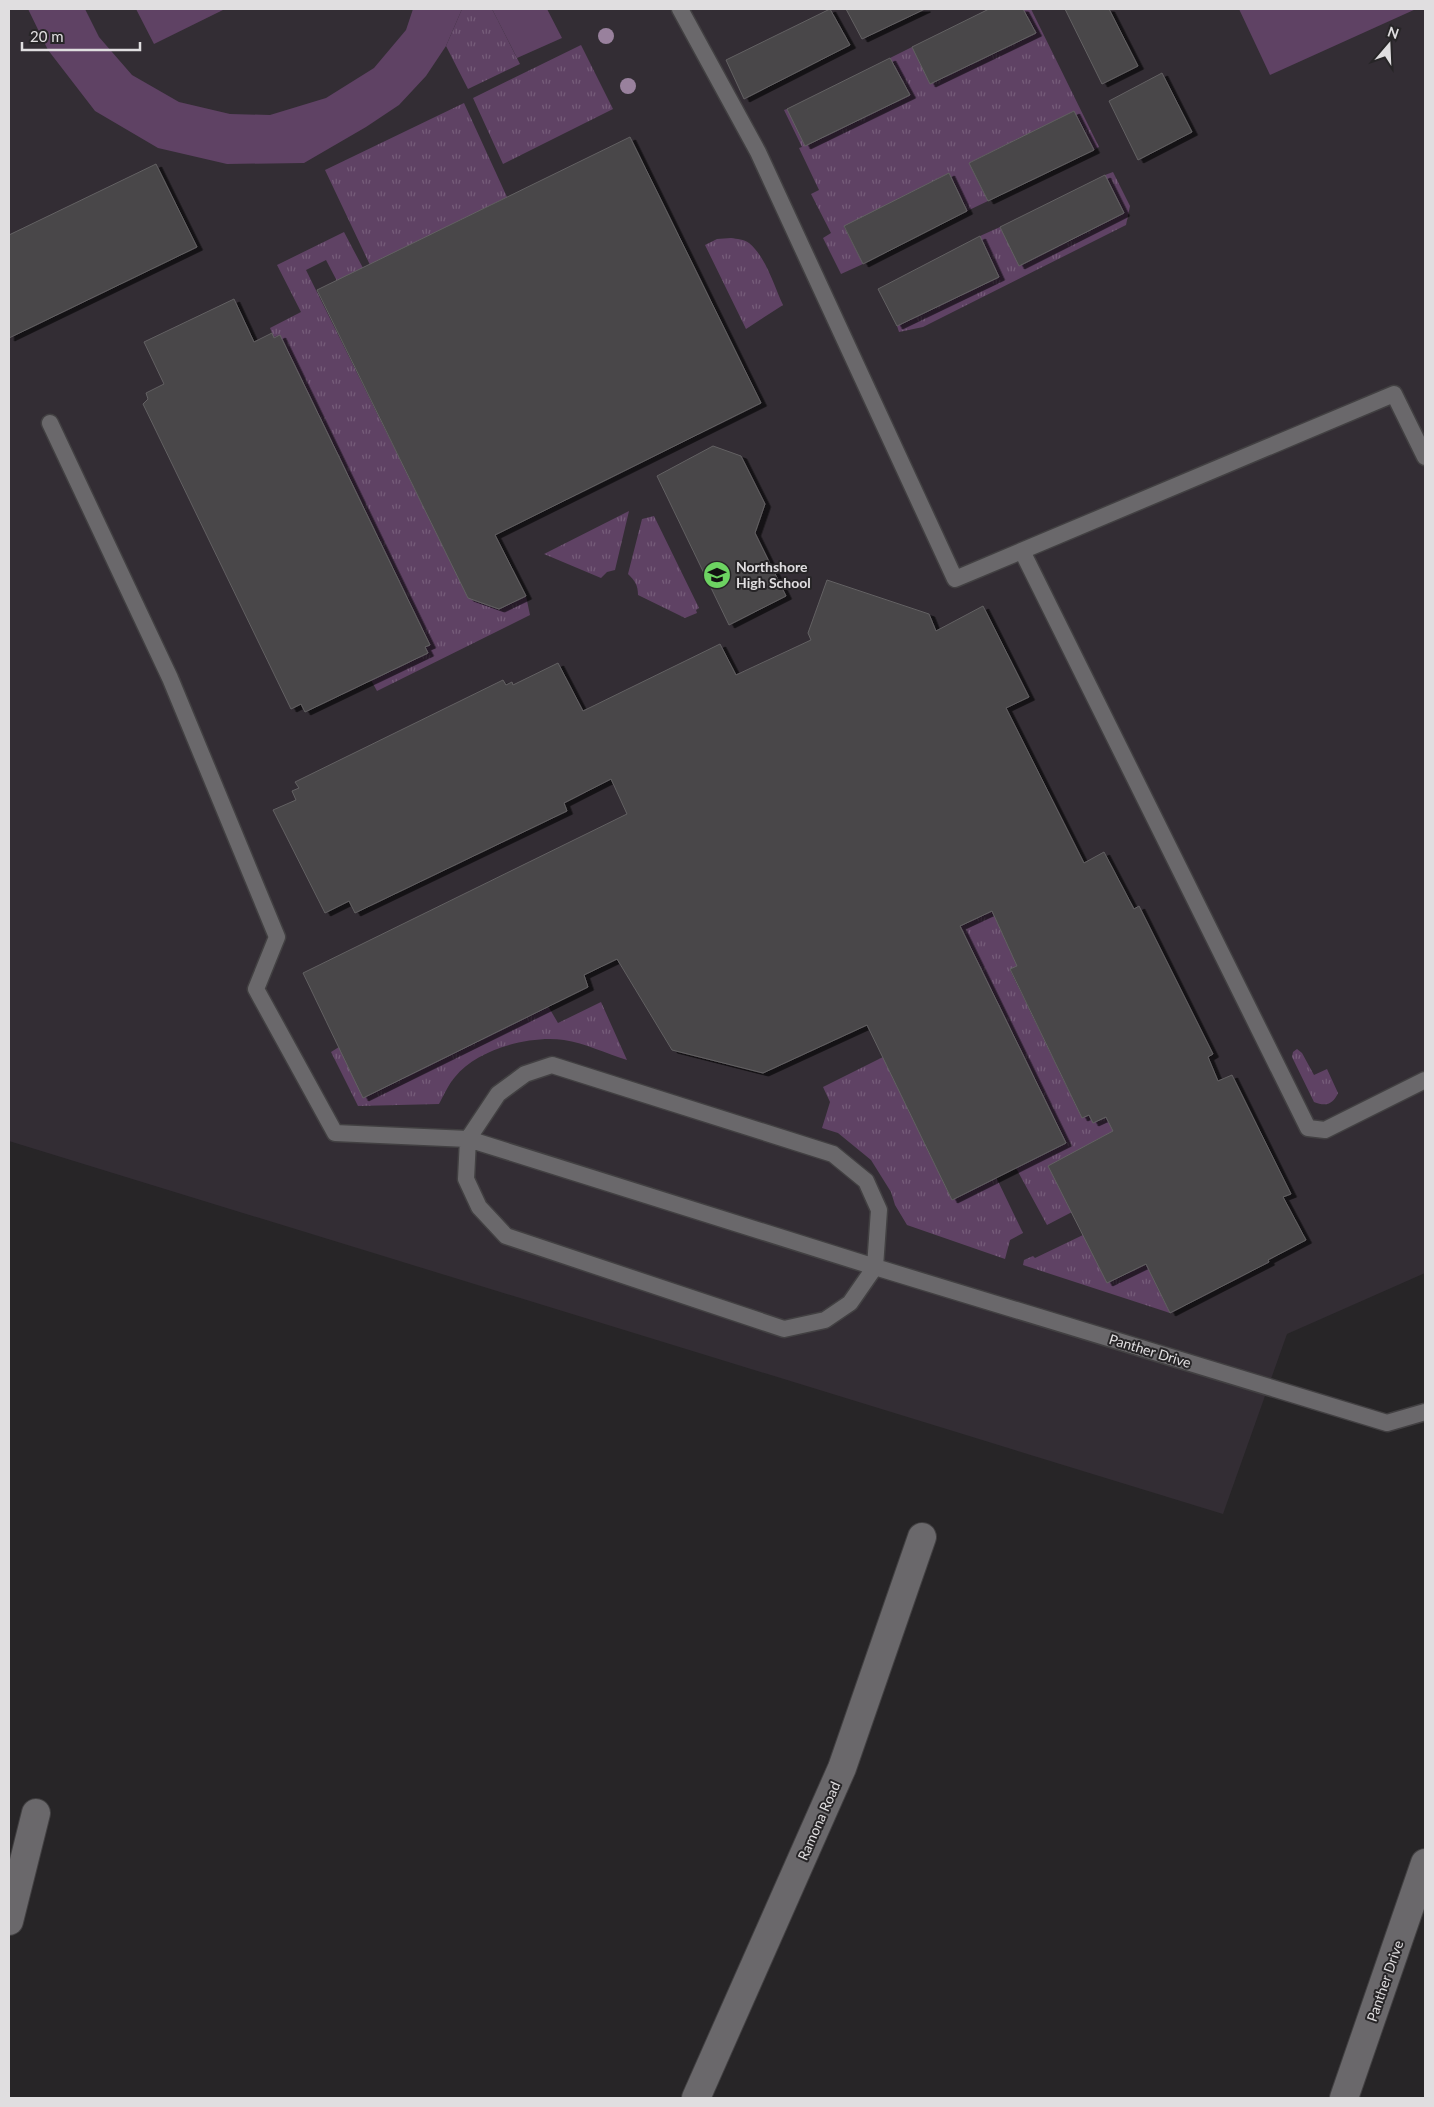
<svg xmlns="http://www.w3.org/2000/svg" width="1434" height="2107" font-family="Lato,sans-serif">
  <style>
    .built { fill: #332d34 }
    .grass { fill: url(#grass-tufts) }
    .pitch { fill: #5f4264 }
    .building { fill: #484648; stroke: #636163; filter: url(#shadow) }
    .lines { fill: none; stroke-linecap: round; stroke-linejoin: round }
    .service-casing { stroke: #424042; stroke-width: 19 }
    .minor-casing { stroke: #424042; stroke-width: 30 }
    .service { stroke: #6a686b; stroke-width: 16 }
    .minor { stroke: #6a686b; stroke-width: 28 }
    .tree { fill: #99819d }
    .labels { text-anchor: middle; stroke-width: 4; stroke-linejoin: round; paint-order: stroke }
    .poi-label { font-size: 14px; font-weight: bold; fill: #e0dee0; stroke: #272527; text-anchor: start }
    .street-label { font-size: 14px; fill: #e0dee0; stroke: #272527 }
  </style>
  <defs>
    <pattern id="grass-tufts" width="24" height="20" patternUnits="userSpaceOnUse" patternTransform="scale(1.25)"><rect width="24" height="20" fill="#5f4264"/><path d="M3 7l-1-3M5 7V3M7 7l1-3M15 17l-1-3M17 17v-4M19 17l1-3" fill="none" stroke="#765d7a"/></pattern>
    <filter id="shadow"><feDropShadow dx="5.5" dy="3" stdDeviation="0" flood-color="#0009"/></filter>
  </defs>
  <rect width="100%" height="100%" fill="#272527"/>
  <path class="built" d="M9,9H1425V1273L1287,1334L1223,1514L9,1141Z"/>
  <path class="grass" d="M462,9H492L520,64L468,89L446,46Z
    M1023,9H1031L1099,147L1094,150L1074,111L969,163L988,201L967,211L949,173L844,227L863,264L841,274L823,238L831,233L811,194L819,190L799,148L802,147L784,110L787,109L805,146L910,95L890,58L912,47L930,84L1036,33Z
    M581,45L613,109L503,164L473,98Z
    M464,103L507,197L370,265L325,170Z
    M1113,172L1130,206L1126,225L923,327L899,332L897,326L998,277L980,236L1000,227L1019,265L1123,212L1105,175Z
    M344,232L363,268L337,281L326,260L306,270L468,597L499,609L526,596L530,615L377,691L371,680L428,653L425,647L430,644L280,336L274,338L270,328L301,312L277,265Z
    M731,238C737,239 744,239 749,243C766,257 774,286 783,305L746,329L705,245L717,239Z
    M629,511L615,570L607,572L601,578L544,554Z
    M654,516L699,608L696,610L697,613L685,618L638,595C638,585 635,581 628,574L642,519Z
    M992,911L1017,966L1010,970L1082,1118L1089,1115L1093,1123L1106,1117L1113,1131L1049,1166L1072,1212L1047,1225L1016,1168L1066,1143L960,926Z
    M601,1002L627,1060C607,1054 585,1043 564,1040C531,1035 477,1049 455,1077C448,1085 444,1095 439,1104L358,1106L331,1052L339,1047L548,1006L558,1023Z
    M1297,1049L1302,1053L1314,1075L1327,1069L1338,1093C1333,1104 1326,1107 1314,1102L1292,1057L1293,1052Z
    M883,1057L952,1200L996,1177L1023,1233L1010,1240L1005,1259L907,1225L895,1205L891,1192L871,1160L838,1133L822,1128L830,1102L823,1087Z
    M1083,1235L1107,1282L1146,1264L1170,1313L1023,1265L1024,1260L1033,1256L1035,1258Z"/>
  <path class="pitch" d="M28,9H85L99,37L132,75L179,102L230,114L270,115L326,98L374,68L406,30L413,9H462L446,46L426,76L399,105L366,127L304,163L227,164L158,148L95,111L48,50Z
    M136,9H225L154,44Z
    M492,9H547L562,38L517,58Z
    M1239,9H1416L1270,75Z"/>
  <path class="building" d="M830,9L850,45L744,99L726,60Z
    M846,9H925L862,39Z
    M989,9H1023L1036,33L930,84L912,47Z
    M1065,9H1109L1138,66L1102,84Z
    M890,58L910,95L805,146L787,109Z
    M1162,73L1192,132L1138,160L1109,101Z
    M1074,111L1094,150L988,201L969,163Z
    M630,137L761,403L495,535L526,596L499,609L468,598L317,290Z
    M156,164L197,247L9,338V235Z
    M949,173L967,211L863,264L844,226Z
    M1105,175L1124,213L1019,266L1000,227Z
    M980,236L999,277L897,326L878,289Z
    M234,299L254,342L272,333L274,338L280,335L430,645L425,647L428,653L305,712L301,704L291,709L143,404L148,399L146,393L164,384L144,342Z
    M713,446L741,456L765,504L755,533L786,596L729,625L657,476Z
    M827,580L929,614L936,631L983,606L1029,697L1006,708L1084,863L1104,852L1134,909L1139,906L1213,1054L1208,1057L1218,1081L1232,1075L1291,1194L1283,1197L1306,1240L1268,1260L1269,1262L1170,1313L1146,1264L1107,1283L1048,1166L1113,1131L1106,1117L1093,1123L1089,1115L1082,1118L1010,969L1017,966L992,911L960,926L1066,1143L952,1200L867,1025L763,1073L672,1050L617,959L584,975L588,987L363,1098L303,973L627,814L611,779L564,803L567,811L355,913L349,901L325,913L273,810L296,800L292,791L299,788L295,782L503,680L506,685L512,682L513,685L558,663L583,711L720,644L736,675L811,640L808,633Z"/>
  <g class="lines">
    <g class="service-casing">
      <path id="service" d="M680,9L758,152L955,579L1394,394L1425,457
        M50,423L170,678L277,937L256,989L335,1133L468,1139L875,1267L1387,1423L1425,1412
        M1022,551L1308,1128L1325,1130L1425,1080
        M552,1065L833,1154L866,1181L879,1210L875,1267L850,1303L825,1320L784,1329L506,1236L479,1207L466,1179L468,1139L498,1094L525,1074Z"/>
    </g>
    <g class="minor-casing">
      <path id="minor" d="M9,1921L36,1813
        M696,2098L842,1768L922,1537
        M1344,2098L1425,1863"/>
    </g>
    <use href="#service" class="service"/>
    <use href="#minor" class="minor"/>
  </g>
  <g class="tree">
    <circle cx="606" cy="36" r="8"/>
    <circle cx="628" cy="86" r="8"/>
  </g>
  <defs>
    <g id="school-disc" transform="scale(1.4375)"><circle r="9.5" fill="#6dd362" stroke="#272527"/><path d="M0-5L7-2L0 1L-7-2ZM-4 1L0 2.5L4 1V4Q0 6-4 4Z" fill="#111"/></g>
  </defs>
  <g fill-rule="evenodd">
    <use href="#school-disc" x="717" y="575"/>
  </g>
  <g class="labels">
    <g class="poi-label">
      <text x="736" y="572">Northshore<tspan x="736" dy="16">High School</tspan></text>
    </g>
    <g class="street-label">
      <text transform="translate(1150 1351) rotate(17)" y="5">Panther Drive</text>
      <text transform="translate(819 1821) rotate(-66)" y="5">Ramona Road</text>
      <text transform="translate(1385 1981) rotate(-71)" y="5">Panther Drive</text>
    </g>
  </g>
  <rect width="1434" height="2107" fill="none" stroke="#e0dee0" stroke-width="20"/>
  <g transform="translate(1389 45) rotate(19)" stroke="#272527" stroke-width="4" paint-order="stroke">
  <path d="M0-4L9 19L0 12L-9 19Z" fill="#e0dee0"/>
  <text y="-8" font-size="14" font-weight="bold" text-anchor="middle" fill="#e0dee0">N</text>
  </g>
  <path d="M22 42v8h118v-8" fill="none" stroke="#e0dee0" stroke-width="2.5"/>
  <text x="30" y="42" font-size="15" fill="#e0dee0" stroke="#272527" stroke-width="4" paint-order="stroke">20 m</text>
</svg>
